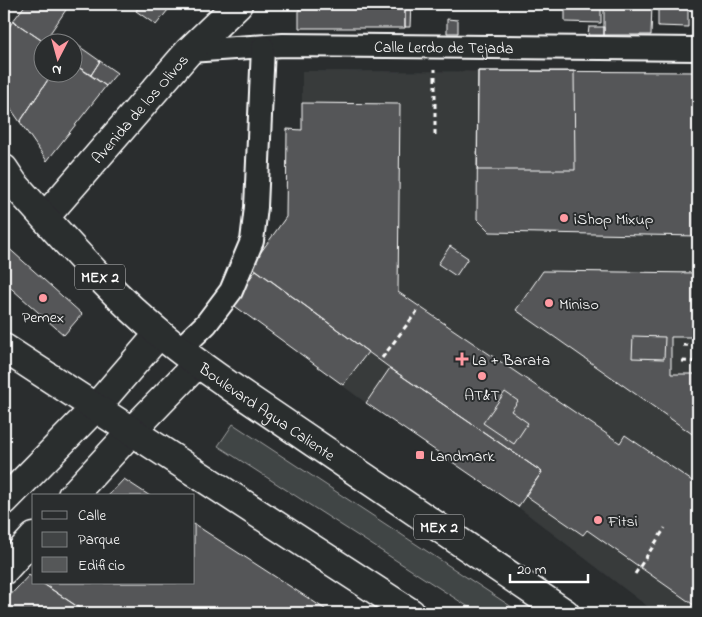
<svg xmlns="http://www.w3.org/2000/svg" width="702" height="617" font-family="'Indie Flower',sans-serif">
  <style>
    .built { fill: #373a3b }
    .green { fill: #414445; stroke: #a0a2a2 }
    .building { fill: #555758; stroke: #fff }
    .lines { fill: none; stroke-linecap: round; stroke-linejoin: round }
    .street-casing { stroke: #fff; stroke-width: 26 }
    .secondary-casing { stroke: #fff; stroke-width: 31 }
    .primary-casing { stroke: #fff; stroke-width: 31 }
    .path { stroke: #fff; stroke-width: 3; stroke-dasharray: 5 4; stroke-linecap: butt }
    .street { stroke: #2a2d2e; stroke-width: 22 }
    .secondary { stroke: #2a2d2e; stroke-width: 28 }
    .primary { stroke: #2a2d2e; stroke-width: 28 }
    .poi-dot { fill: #ff9aa2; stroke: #2a2d2e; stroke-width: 2 }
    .labels { text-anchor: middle; stroke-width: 4; stroke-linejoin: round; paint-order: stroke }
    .shield { fill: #2a2d2e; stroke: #bfc0c0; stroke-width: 1 }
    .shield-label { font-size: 15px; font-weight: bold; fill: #fff }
    .street-label { font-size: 16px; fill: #fff; stroke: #2a2d2e }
    .poi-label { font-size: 16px; fill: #fff; stroke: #2a2d2e; text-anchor: start }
  </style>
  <rect width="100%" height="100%" fill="#2a2d2e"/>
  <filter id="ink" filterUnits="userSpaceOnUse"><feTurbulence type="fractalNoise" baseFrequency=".02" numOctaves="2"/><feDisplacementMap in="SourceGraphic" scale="10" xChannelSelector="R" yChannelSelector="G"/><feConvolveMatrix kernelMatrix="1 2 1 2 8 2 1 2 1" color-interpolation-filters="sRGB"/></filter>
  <g filter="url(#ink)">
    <path class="built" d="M302,71L698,72V613H656L518,507L366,403L232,304L256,270L251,266L286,217L287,129H302Z"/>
    <path class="green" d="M233,424L521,613H478L218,446Z"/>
    <path class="building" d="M26,4H70L44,42L13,21Z
      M131,4H171L172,5L156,25L136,11L138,8Z
      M299,4H405V28H299Z
      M405,4H411L410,27H405Z
      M565,4H601V23L565,22Z
      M622,4H652L651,35H604V7L622,8Z
      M658,4H688V27L658,26Z
      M447,19L458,20V33H447Z
      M13,21L44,42L42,72H53L20,122L4,99V35Z
      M589,27H604V35H588Z
      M50,34L60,41L63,35L100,61L91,75L72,63V42H44Z
      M100,61L117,73L106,86L91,75Z
      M72,63L106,86L47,161L20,122L53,72H72Z
      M478,71L698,72V236L490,232L477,219Z
      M478,71H574L575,170H477Z
      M302,103L400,104L398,292L620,443L625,435L698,485V608L587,530L583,535L525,495L542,472L390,368L251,266L286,217L287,129L302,130Z
      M4,244L82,314L64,335L4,282Z
      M450,246L468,258L456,276L438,264Z
      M256,270L368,352L343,385L232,304Z
      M543,271L698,273V337H671V374H698V438L516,310Z
      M633,336L665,337L664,359L632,358Z
      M390,368L542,472L518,507L366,403Z
      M505,392L518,401L511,411L528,423L514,444L483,423Z
      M124,479L150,496H108Z
      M194,524L331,613H87L42,583H194Z
      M29,575L34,578V583H42L87,613H4V602Z"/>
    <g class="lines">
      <g class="street-casing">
        <g id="street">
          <path id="s1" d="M189,51L283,45L698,49"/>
          <path d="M180,349L206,324L231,291L252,241L256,207L263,47"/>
        </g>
      </g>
      <g class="secondary-casing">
        <g id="secondary">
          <path id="s2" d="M45,217L189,51L238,4"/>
          <path d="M72,496L131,432L197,364"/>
          <path d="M4,501L96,407L159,334"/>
          <path d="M4,570L34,537"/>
        </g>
      </g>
      <g class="primary-casing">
        <g id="primary">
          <path id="s3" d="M4,169L14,184C61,235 106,289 160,334C182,353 206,369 230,386L565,613"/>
          <path d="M4,348L411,613"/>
        </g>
      </g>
      <path class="path" d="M435,135V69
        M683,345L698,346
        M382,358L418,310
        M682,361L698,362
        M635,574L665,528"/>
      <use href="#street" class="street"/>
      <use href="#secondary" class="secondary"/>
      <use href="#primary" class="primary"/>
    </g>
  </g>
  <g class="poi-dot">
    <circle cx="564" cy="218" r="5"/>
    <circle cx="43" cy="298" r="5"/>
    <circle cx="549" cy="303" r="5"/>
    <path d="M459.5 351.5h5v5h5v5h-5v5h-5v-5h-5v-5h5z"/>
    <circle cx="482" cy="376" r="5"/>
    <rect x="415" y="450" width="10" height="10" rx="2.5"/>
    <circle cx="598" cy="520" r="5"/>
  </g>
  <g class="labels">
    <g class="shield">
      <rect x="75" y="264.5" width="50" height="25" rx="4"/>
      <rect x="414" y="514.5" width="50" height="25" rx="4"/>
    </g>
    <g class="shield-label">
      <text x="100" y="282">MEX 2</text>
      <text x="439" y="532">MEX 2</text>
    </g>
    <g class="street-label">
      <text dy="6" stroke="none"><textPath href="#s1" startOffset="255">Calle Lerdo de Tejada</textPath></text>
      <text dy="6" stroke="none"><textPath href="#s2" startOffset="144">Avenida de los Olivos</textPath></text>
      <text dy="6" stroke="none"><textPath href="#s3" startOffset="360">Boulevard Agua Caliente</textPath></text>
    </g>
    <g class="poi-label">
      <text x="574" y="224">iShop Mixup</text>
      <text x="559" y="309">Miniso</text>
      <text x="43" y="322" text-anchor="middle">Pemex</text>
      <text x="472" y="365">La + Barata</text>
      <text x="482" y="400" text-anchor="middle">AT&amp;T</text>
      <text x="430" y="461">Landmark</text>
      <text x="608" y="526">Fitsi</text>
    </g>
  </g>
  <rect width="702" height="617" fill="none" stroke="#2a2d2e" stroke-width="20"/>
  <rect x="10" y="10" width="682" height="597" fill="none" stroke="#fff" stroke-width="2" filter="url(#ink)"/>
  <rect x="32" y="494" width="162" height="90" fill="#2a2d2e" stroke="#7f8182"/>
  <rect x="42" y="511" width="25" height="8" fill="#2a2d2e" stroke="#7f8182"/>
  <text x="78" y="520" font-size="15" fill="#ffffff">Calle</text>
  <rect x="42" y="532" width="25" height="15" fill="#414445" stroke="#7f8182"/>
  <text x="78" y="544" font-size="15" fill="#ffffff">Parque</text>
  <rect x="42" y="557" width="25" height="15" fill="#555758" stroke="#7f8182"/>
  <text x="78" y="570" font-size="15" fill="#ffffff">Edificio</text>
  <g transform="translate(58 58) rotate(186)"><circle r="24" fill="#2a2d2e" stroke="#7f8182"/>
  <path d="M0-4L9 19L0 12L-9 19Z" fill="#ff9aa2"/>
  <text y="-8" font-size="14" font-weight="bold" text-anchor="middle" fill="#ffffff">N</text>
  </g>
  <path d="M510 574v8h78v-8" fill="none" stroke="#ffffff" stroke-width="2.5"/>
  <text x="517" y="574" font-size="15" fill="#ffffff" stroke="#2a2d2e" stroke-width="4" paint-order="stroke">20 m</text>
</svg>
